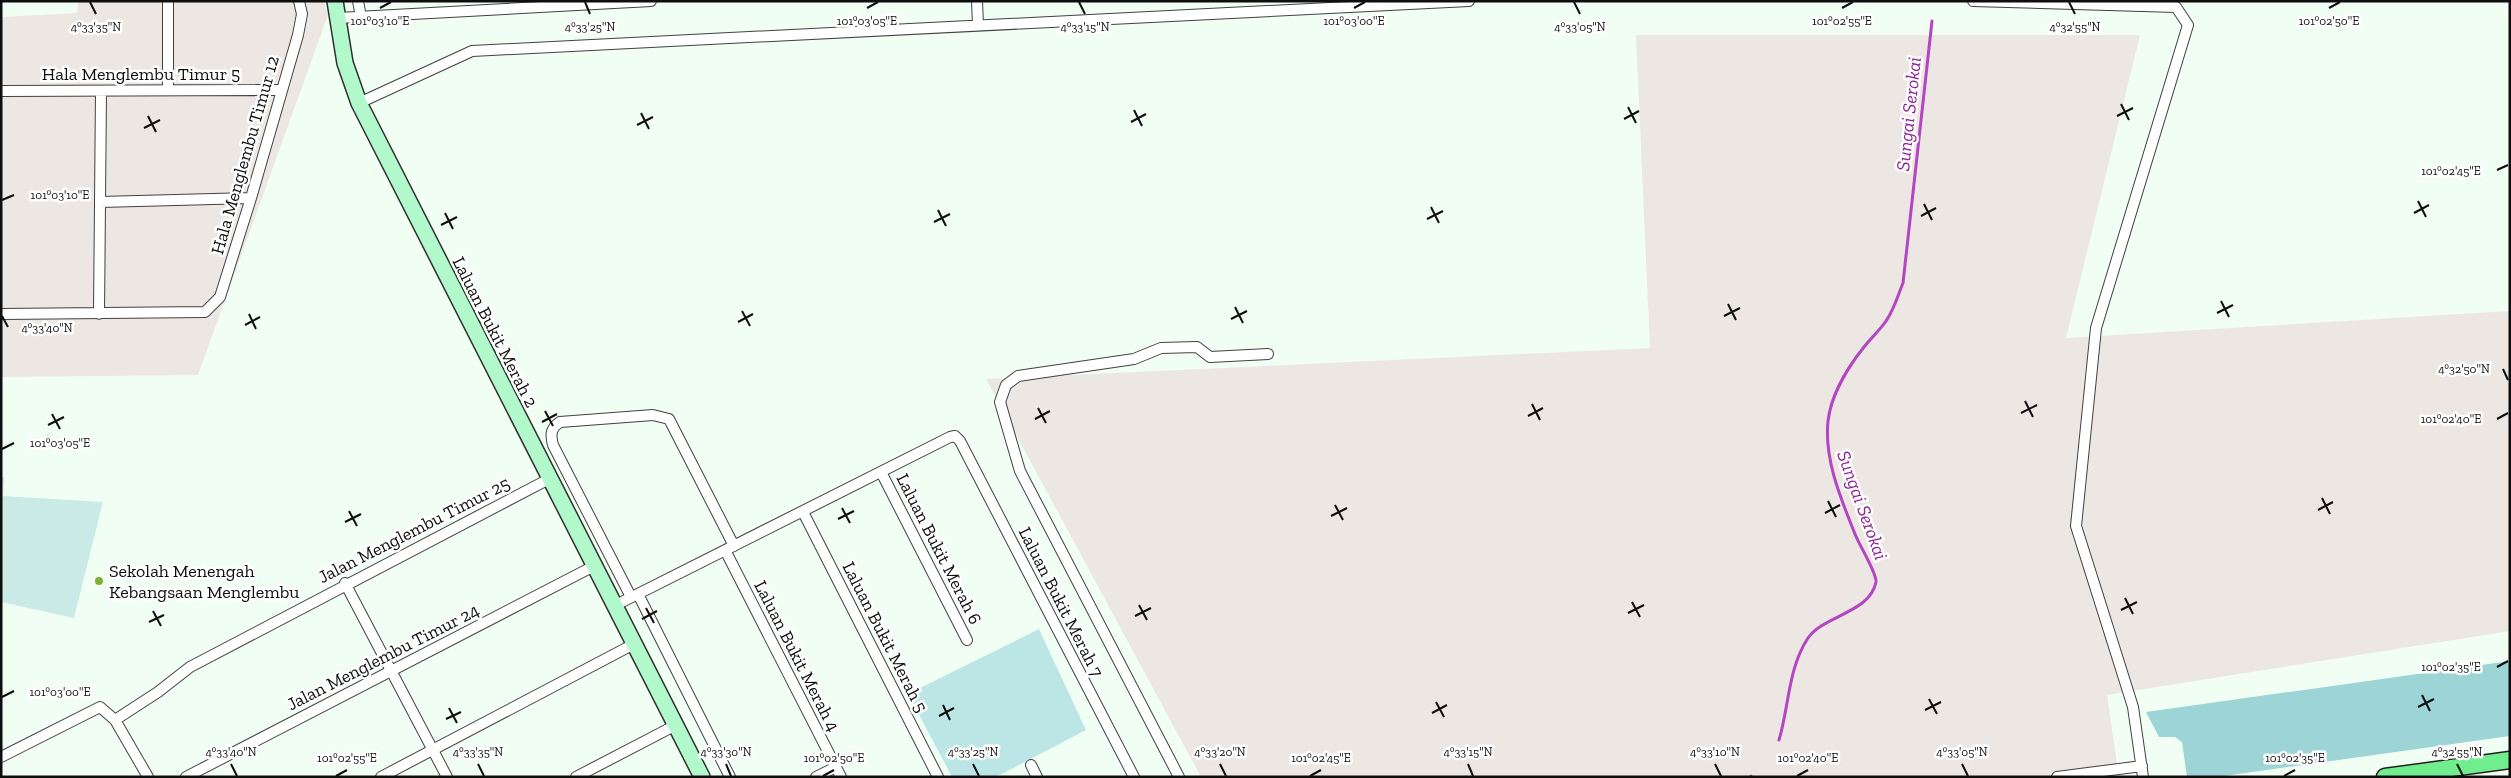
<svg xmlns="http://www.w3.org/2000/svg" width="2511" height="778" font-family="'Zilla Slab',serif">
  <style>
    .industrial { fill: #ece7e3 }
    .green { fill: #bce6e5 }
    .forest { fill: #9dd4d6 }
    .pitch { fill: #caebe5 }
    .lines { fill: none; stroke-linecap: round; stroke-linejoin: round }
    .stream { stroke: #b445c3; stroke-width: 3 }
    .street-casing { stroke: #414141; stroke-width: 12 }
    .secondary-casing { stroke: #303030; stroke-width: 18 }
    .primary-casing { stroke: #1f1f1f; stroke-width: 19 }
    .street { stroke: #fff; stroke-width: 10 }
    .secondary { stroke: #b1f9cb; stroke-width: 15 }
    .primary { stroke: #70ee8e; stroke-width: 16 }
    .ticks { fill: none; stroke: #0e0e0e; stroke-width: 2 }
    .poi-dot { fill: #7bb430; stroke: #fff; stroke-width: 2 }
    .labels { text-anchor: middle; stroke-width: 5; stroke-linejoin: round; paint-order: stroke }
    .street-label { font-size: 18px; fill: #0e0e0e; stroke: #fff }
    .poi-label { font-size: 18px; fill: #0e0e0e; stroke: #fff; text-anchor: start }
    .water-label { font-size: 19px; font-style: italic; fill: #8d2097; stroke: #fff }
    .ticks-label { font-size: 12px; text-anchor: middle; fill: #0e0e0e; stroke: #fff; stroke-width: 5; stroke-linejoin: round; paint-order: stroke }
  </style>
  <rect width="100%" height="100%" fill="#f1fef4"/>
  <path class="industrial" d="M78,1H324L328,15L198,375L1,377V17L77,13Z
    M1636,35H2140L2066,338L2510,311V631L2107,695L2119,777H1201L986,379L1650,348Z"/>
  <path class="green" d="M1039,629L1086,730L996,777H952L908,694Z"/>
  <path class="forest" d="M2510,661V736L2217,777H2187L2182,742L2175,737H2159L2146,712Z"/>
  <path class="pitch" d="M1,477H4L3,496L103,502L74,618L1,602Z"/>
  <g class="lines">
    <path class="stream" d="M1779,740C1789,707 1788,668 1808,638C1824,615 1870,613 1876,582C1877,573 1859,545 1855,534C1841,499 1824,460 1828,421C1831,395 1848,367 1864,347C1871,338 1880,330 1886,321C1894,310 1898,295 1903,283L1932,21
      M1750,777L1751,776"/>
    <g class="street-casing">
      <path id="street" d="M168,1V90
        M358,1L361,17
        M977,1L978,25
        M1973,1L2176,7L2188,25L2096,328L2076,526L2133,707L2143,777
        M338,18L651,1
        M1,91L282,90
        M359,103L472,51L1469,1
        M100,202L251,198
        M1,314L205,312L220,297L251,198L298,35L302,14L299,1
        M99,314L101,91
        M881,472L967,640
        M803,512L938,777
        M725,550L841,777
        M345,583L447,777
        M638,594L730,777
        M631,597L553,445C550,434 551,428 560,422L653,415L669,419L734,546
        M614,606L950,437L955,436L960,441L1134,777
        M115,720L158,692L190,667L549,479
        M1,757L100,707L115,720L148,777
        M1031,765L1037,777
        M186,777L594,566
        M381,777L634,644
        M576,777L676,725
        M816,777L836,767
        M1179,777L1020,471L1000,402L1006,385L1018,376L1134,359L1161,348L1197,347L1210,357L1268,354
        M2057,777L2142,766"/>
    </g>
    <g class="secondary-casing">
      <path id="secondary" d="M335,1L345,63L359,103L702,777"/>
    </g>
    <g class="primary-casing">
      <path id="primary" d="M2385,777L2510,760"/>
    </g>
    <use href="#street" class="street"/>
    <use href="#secondary" class="secondary"/>
    <use href="#primary" class="primary"/>
  </g>
  <path class="ticks" d="M90,2L96,14M585,2L590,14M1079,2L1085,14M1574,2L1580,14M2069,2L2075,14M380,8L391,2M867,8L878,2M1354,8L1365,2M1842,8L1853,2M2329,8L2340,2M2121,104L2129,120M1628,107L1636,123M1134,110L1142,126M641,113L649,129M148,116L156,132M2117,116L2133,108M1624,119L1639,111M1131,122L1146,114M637,125L653,117M144,128L160,120M2497,170L2508,165M2,200L14,195M2418,201L2426,217M1924,204L1932,220M1431,207L1439,223M938,210L946,226M445,213L453,229M2414,213L2429,205M1921,216L1936,208M1427,219L1443,211M934,222L950,214M441,225L457,217M2221,301L2229,317M1728,304L1736,320M1235,307L1243,323M742,311L750,326M2217,313L2233,305M249,314L256,329M2,316L8,327M1724,316L1740,308M1231,319L1247,311M738,322L753,314M245,325L260,317M2503,369L2508,380M2025,401L2033,417M1532,404L1540,420M1038,408L1046,423M545,411L553,426M2021,413L2037,405M52,414L60,429M1528,416L1543,408M1035,419L1050,411M2497,419L2508,413M542,422L557,414M48,425L64,417M2,449L14,443M2322,498L2330,514M1828,501L1836,517M1335,505L1343,520M842,508L850,523M2318,510L2333,502M349,511L357,526M1825,513L1840,505M1331,516L1347,508M838,519L854,511M345,522L361,514M2125,598L2133,614M1632,602L1640,617M1139,605L1147,620M646,608L654,623M2121,610L2137,602M153,611L161,626M1628,613L1644,605M1135,616L1151,608M642,619L657,611M149,622L164,615M2497,667L2508,661M2422,695L2430,711M2,697L14,691M1929,699L1937,714M1436,702L1444,717M943,705L950,720M2418,707L2434,699M449,708L457,723M1925,710L1941,702M1432,713L1447,705M939,716L954,708M446,719L461,712M231,764L237,776M478,764L484,776M726,764L731,776M973,764L979,776M1220,764L1226,776M1468,764L1473,776M1715,764L1721,776M1962,764L1968,776M2457,764L2463,776M336,776L347,770M823,776L834,770M1310,776L1321,770M1797,776L1808,770M2284,776L2295,770"/>
  <circle class="poi-dot" cx="99" cy="581" r="5"/>
  <g class="labels">
    <g class="street-label">
      <text x="141" y="80">Hala Menglembu Timur 5</text>
      <text transform="translate(245 155) rotate(-74)" y="6">Hala Menglembu Timur 12</text>
      <text transform="translate(495 332) rotate(63)" y="6">Laluan Bukit Merah 2</text>
      <text transform="translate(414 530) rotate(-27)" y="6">Jalan Menglembu Timur 25</text>
      <text transform="translate(939 549) rotate(63)" y="6">Laluan Bukit Merah 6</text>
      <text transform="translate(1061 602) rotate(63)" y="6">Laluan Bukit Merah 7</text>
      <text transform="translate(885 637) rotate(63)" y="6">Laluan Bukit Merah 5</text>
      <text transform="translate(797 656) rotate(63)" y="6">Laluan Bukit Merah 4</text>
      <text transform="translate(383 657) rotate(-27)" y="6">Jalan Menglembu Timur 24</text>
    </g>
    <g class="poi-label">
      <text x="109" y="577">Sekolah Menengah<tspan x="109" dy="21">Kebangsaan Menglembu</tspan></text>
    </g>
    <g class="water-label">
      <text transform="translate(1908 114) rotate(-84)" y="7">Sungai Serokai</text>
      <text transform="translate(1863 505) rotate(70)" y="7">Sungai Serokai</text>
    </g>
  </g>
  <g class="ticks-label">
    <text x="380" y="25">101°03'10"E</text>
    <text x="867" y="25">101°03'05"E</text>
    <text x="1354" y="25">101°03'00"E</text>
    <text x="1842" y="25">101°02'55"E</text>
    <text x="2329" y="25">101°02'50"E</text>
    <text x="96" y="31">4°33'35"N</text>
    <text x="590" y="31">4°33'25"N</text>
    <text x="1085" y="31">4°33'15"N</text>
    <text x="1580" y="31">4°33'05"N</text>
    <text x="2075" y="31">4°32'55"N</text>
    <text x="2451" y="175">101°02'45"E</text>
    <text x="60" y="199">101°03'10"E</text>
    <text x="47" y="332">4°33'40"N</text>
    <text x="2464" y="373">4°32'50"N</text>
    <text x="2451" y="423">101°02'40"E</text>
    <text x="60" y="447">101°03'05"E</text>
    <text x="2451" y="671">101°02'35"E</text>
    <text x="60" y="696">101°03'00"E</text>
    <text x="231" y="756">4°33'40"N</text>
    <text x="478" y="756">4°33'35"N</text>
    <text x="726" y="756">4°33'30"N</text>
    <text x="973" y="756">4°33'25"N</text>
    <text x="1220" y="756">4°33'20"N</text>
    <text x="1468" y="756">4°33'15"N</text>
    <text x="1715" y="756">4°33'10"N</text>
    <text x="1962" y="756">4°33'05"N</text>
    <text x="2457" y="756">4°32'55"N</text>
    <text x="347" y="762">101°02'55"E</text>
    <text x="834" y="762">101°02'50"E</text>
    <text x="1321" y="762">101°02'45"E</text>
    <text x="1808" y="762">101°02'40"E</text>
    <text x="2295" y="762">101°02'35"E</text>
  </g>
  <rect width="2511" height="778" fill="none" stroke="#0e0e0e" stroke-width="5"/>
</svg>
